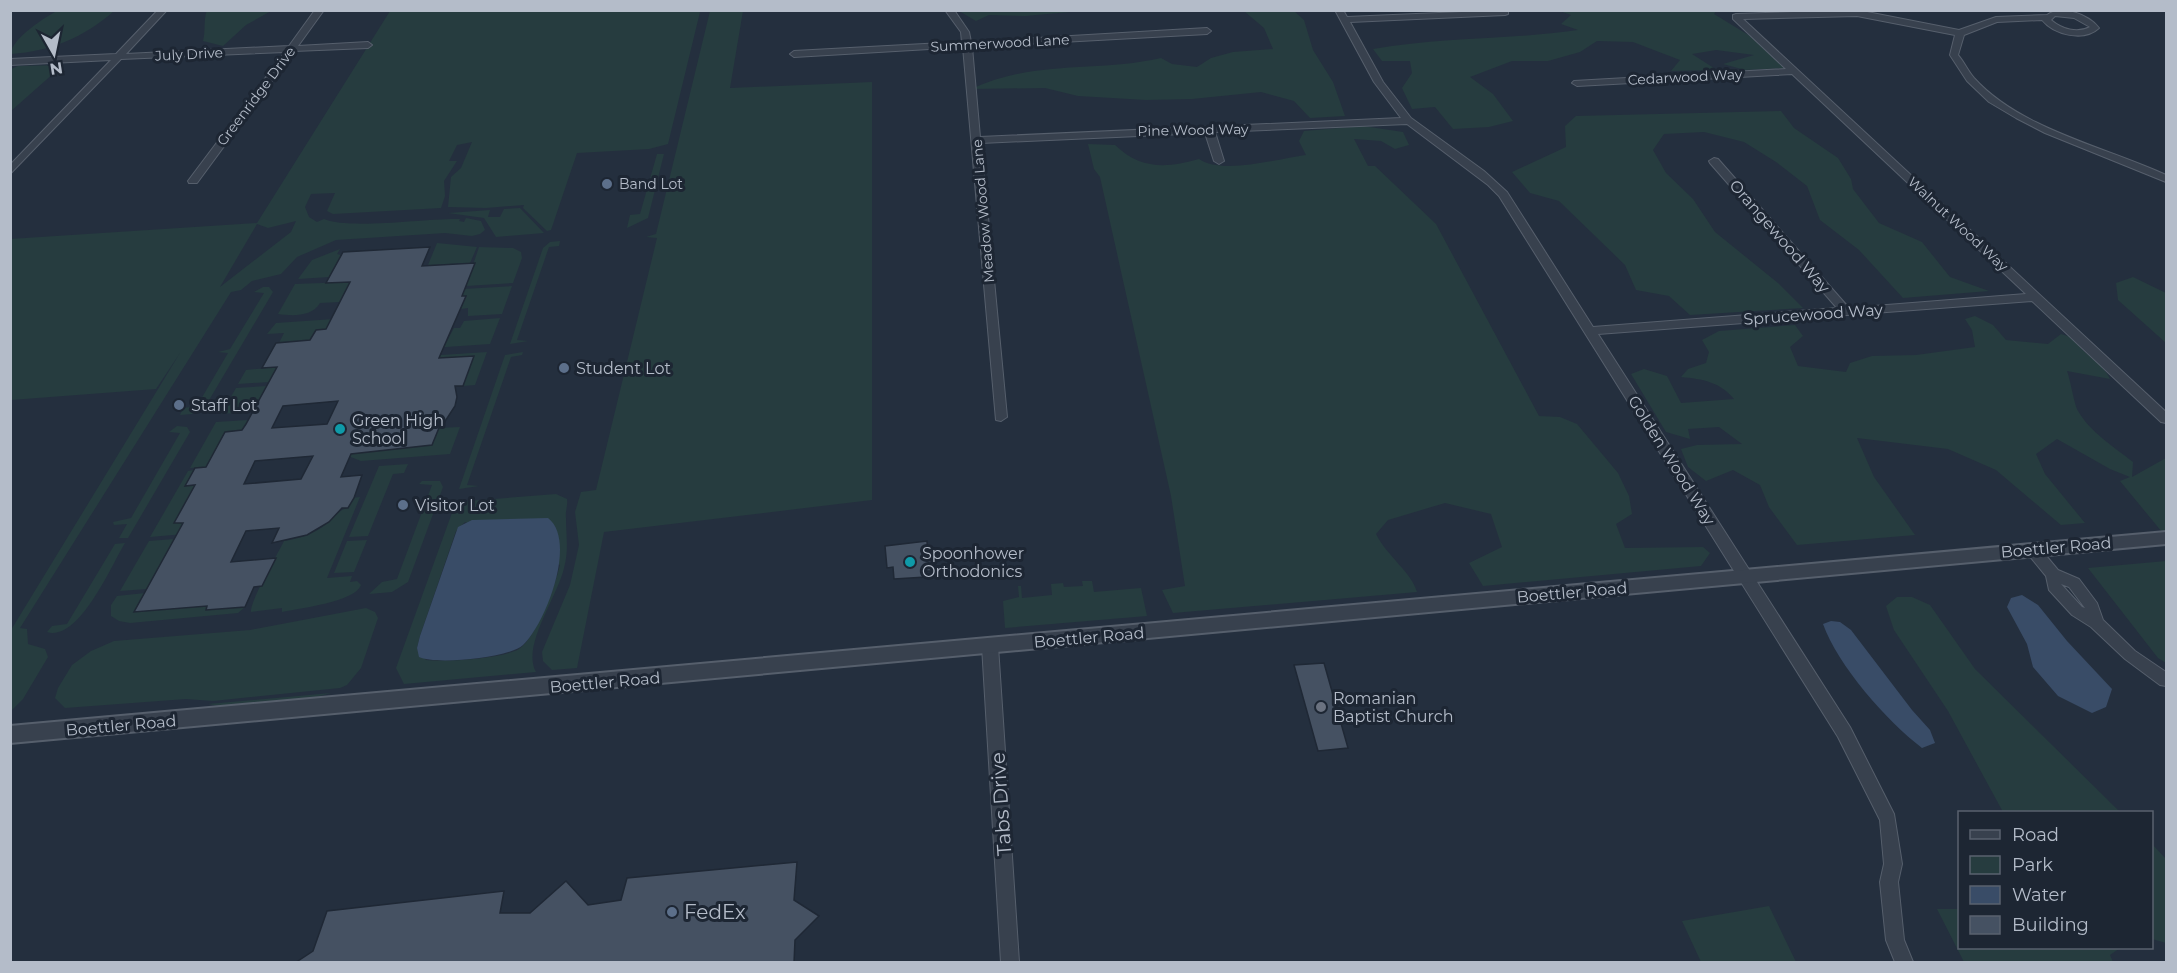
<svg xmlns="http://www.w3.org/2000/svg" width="2177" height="973" font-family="Montserrat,sans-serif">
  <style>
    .green { fill: #263c3f; fill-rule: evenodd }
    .water { fill: #394c67 }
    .building { fill: #455162; stroke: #1f2835; stroke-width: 1.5; fill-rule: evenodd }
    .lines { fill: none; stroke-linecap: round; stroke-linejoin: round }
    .minor-casing { stroke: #565f6c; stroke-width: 2 }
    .tertiary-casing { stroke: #565f6c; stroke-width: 4 }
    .minor { fill: #38414e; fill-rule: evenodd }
    .tertiary { fill: #38414e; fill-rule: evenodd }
    .service-dot { fill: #5c6f8a; stroke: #1d2633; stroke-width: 2 }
    .culture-dot { fill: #0f9aa8; stroke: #1d2633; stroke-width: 2 }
    .worship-dot { fill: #6b7280; stroke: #1d2633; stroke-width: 2 }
    .labels { text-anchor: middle; stroke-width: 6; stroke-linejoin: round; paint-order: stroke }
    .far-street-label { font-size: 14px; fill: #b4bcc9; stroke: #1d2633 }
    .far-poi-label { font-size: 14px; fill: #b4bcc9; stroke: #1d2633; text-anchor: start }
    .street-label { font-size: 16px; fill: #b4bcc9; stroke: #1d2633 }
    .poi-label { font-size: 16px; fill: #b4bcc9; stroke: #1d2633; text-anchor: start }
    .near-street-label { font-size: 20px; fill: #b4bcc9; stroke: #1d2633 }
    .near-poi-label { font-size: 20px; fill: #b4bcc9; stroke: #1d2633; text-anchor: start }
  </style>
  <rect width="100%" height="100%" fill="#242f3e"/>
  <path class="green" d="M59,10L114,11C83,38 51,51 11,54C10,40 46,16 59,10Z
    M207,10H271V11L246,25L223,46L203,41C206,30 203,21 207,10Z
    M390,11L700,12L668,144L649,149L577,153L551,230L547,231L523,208L524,205L486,208L448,207L451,177L461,168L472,142L457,145L449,161H457L444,181L445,196L441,208L333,214L327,211L335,193L311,194L305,207L309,217L317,222L324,219C350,230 427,218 460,219L459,221L464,222L466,218L481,221L485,230L480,234L472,236L445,233L336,240L297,257L281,274L252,281L241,290L231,292L20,628L27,629L28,644L45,649L48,657L23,699L11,711V630L180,353L156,389L11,400L10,239L257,223ZM296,221L291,232L220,287L257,224L268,228Z
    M710,11H743L730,88L872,82V500L604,532L577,668L552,670L543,661L542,652L570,585L579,545L575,512L581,492L596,490L657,238L646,237L656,234Z
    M959,11H1081L1025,16L989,15L976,21Z
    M1244,11H1294L1304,20L1313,50L1333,82L1345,116L1310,118L1294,101L1261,92L1192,99L1146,100L1078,96L1045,88L971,89C1037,59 1095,73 1161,58L1172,64L1197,67L1211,58L1233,52L1273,49L1264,28Z
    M1716,11L1714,14L1750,36L1784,68L1745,70L1723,64L1754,55L1716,50L1692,54L1717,70L1671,71L1680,60L1633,42L1597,41L1580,52L1548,61H1512L1470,77L1493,94L1513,121L1489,127L1453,129L1435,107L1412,109L1402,88L1412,73L1410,61H1382L1373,49C1440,37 1509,40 1578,30L1561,24L1571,15L1560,11Z
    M63,65L11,111V69L18,66Z
    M1781,111L1794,128L1838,158L1851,179L1853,189L1879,223L1922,242L1950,277L1989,291L1903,298L1859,250L1820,220L1807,186L1776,162L1744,142L1704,132L1664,134L1653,150L1666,173L1693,199L1715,232L1778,283L1803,308L1690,315L1669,296L1636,290L1625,265L1559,201L1530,193L1512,172L1566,147L1565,126L1576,116Z
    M1363,126L1403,132L1409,145L1395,149L1381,141L1354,139L1368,166H1375L1436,224L1539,416L1560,417L1577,424L1618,473L1629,496L1632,514L1616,524L1625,548L1703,547L1710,553L1701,566L1483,586L1469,563L1502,547L1491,514L1445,503L1388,520L1376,534C1387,556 1412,573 1417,592L1173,613L1162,590L1185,586L1171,496L1100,177L1094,169L1088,144L1115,145C1141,170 1167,168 1199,159C1222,175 1277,159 1306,155L1299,141L1304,131Z
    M657,154H664L648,218L627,228L630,215L640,214Z
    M520,208L544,233L496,237L484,218L448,213L490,210L488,217H500L504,209Z
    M560,241L559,246L549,247L517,340L528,341L510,344L543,248L550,242Z
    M437,243L477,247L470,263L428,265Z
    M479,247L513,248L521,252L522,258L513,283L466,286Z
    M340,249L337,254L341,255L329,277L298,279L312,260Z
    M2133,277L2166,293V343L2118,300L2116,283Z
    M350,282L340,302L320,303C312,317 292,316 278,314L295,284Z
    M512,286L502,314L468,316V308L461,309L466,296H462L464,289Z
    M263,287H269L273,292L205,407L192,414L180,415L183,408L197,406L228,353L218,352L230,349L264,293L254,292Z
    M1975,316L1993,325L2006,340L2048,344L2061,334L2074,338C2082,355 2102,361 2110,379L2067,371C2071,382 2074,404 2078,411C2090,432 2114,447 2133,462L2132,477L2166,458V531L2162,532L2120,481L2130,477L2110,469L2057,439L2036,454L2045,474L2085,523L2061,525L1996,470L1948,449L1857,438L1874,477L1915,535L1797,545L1769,507L1760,485L1733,470L1706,481L1688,467L1681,449L1697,445L1742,444L1719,427L1688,429L1690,439L1666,432L1631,374L1644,369L1667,376L1681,403L1734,399C1720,382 1703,379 1681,377L1688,369L1706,363L1709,352L1702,340L1719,331L1795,325L1803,336L1790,347L1798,366L1846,372L1850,363L1872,356L1916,355L1975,347L1972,330L1965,319Z
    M500,318L490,344L373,352L376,346L447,341L454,328H460L464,321Z
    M334,319L329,329L316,330L310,340L279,343L284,333L267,334L276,323Z
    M487,352L475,385L463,386L425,359L426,356Z
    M523,352L522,355L511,357L467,485L479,486L459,489L505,355Z
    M278,367L269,382L238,384L246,370Z
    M267,386L271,410L221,414L236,388Z
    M248,420L242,430L225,432L206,467L190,468L216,422Z
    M177,426L187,427L190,432L128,538H119L127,524L114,525L113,522L131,518L180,433L169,432Z
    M460,427L450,454L361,461L343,454L432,445L439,428Z
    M408,464L404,473L393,474L368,536L349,537L379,466Z
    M194,470L185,485H195L175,523L202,522L196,533L150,537L188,471Z
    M422,481H440L443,487L408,582L392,592L369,594L382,582L397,579L432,485L419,484Z
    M556,494L567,499C568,506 565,511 566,518C566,536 569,550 564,568C558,596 521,646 536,672L404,684L396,668L453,510L468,501ZM465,522L560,565C555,585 536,638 519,649C502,659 447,662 426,660L417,648L420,636L456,531Z
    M360,497L327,578L352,576L350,582L357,581L361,585C355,602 300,608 282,612V608L251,612C250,601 277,555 284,541C297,539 310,535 321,528C330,522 338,509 348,508L352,498Z
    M174,539L147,589L120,591L149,541Z
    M367,540L354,572L334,573L347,541Z
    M125,543C111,566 79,642 47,632L52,626L67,624L115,544Z
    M2166,561V663L2158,658L2088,568Z
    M1082,581H1092L1094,592L1141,588L1147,616L1005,628L1003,601L1019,597L1018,586H1021L1022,598L1052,595L1051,584L1063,583L1064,587L1083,586Z
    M145,593L134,612L207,606L245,607L238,613L130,623L119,621L111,616V605L117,596Z
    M1897,597H1912L1930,605L1975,669L2120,812H2003L1948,711L1894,630L1886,606Z
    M366,608L375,612L378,618L361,668L347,685L340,688L213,701L186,699L65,708L55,698L58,688L72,665L91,651L114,641L250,630Z
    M331,693L316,697L219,706L208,704Z
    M2152,844L2166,859V943L2152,939Z
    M1769,906L1796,962H1701L1682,921Z
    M1937,909H1959L1960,948H2120L2110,955L2113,962H1964Z"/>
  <path class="water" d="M548,518C578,541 545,625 523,645C510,658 435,665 419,657L417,648L420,636L458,527L472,520Z
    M2022,595L2038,605L2067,641L2112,689L2106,707L2092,713L2058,696L2033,667L2027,644L2007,607L2011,598Z
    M1831,621L1840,622L1851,630L1912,710L1930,730L1935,743L1922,748C1887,721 1838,666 1823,624Z"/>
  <path class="building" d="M430,247L422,266L475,263L462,296H466L439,358L474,356L463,386H455L457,397L455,406L444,423H441L432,445L351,454L341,477L362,475L354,498L348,508H342L329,522L307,535L272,543L279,528L246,531L231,562L276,558L262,586L254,587L245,607L206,610L207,606L134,612L183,523H174L195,485L185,486L195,468L206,467L225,432L242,430L246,424L277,367L262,368L276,343L310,340L316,330L326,329L350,282L326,283L343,252ZM338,401L327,424L272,428L283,406ZM313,456L301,479L244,484L255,461Z
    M927,541L928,557L933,556L934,571H926V577L894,579L893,567L887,568L885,546Z
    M1324,663L1348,748L1318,751L1294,665Z
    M797,862L794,900L819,916L795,940L794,963H295L313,951L327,911L504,891L500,913H530L566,881L588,905L621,900L627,878Z"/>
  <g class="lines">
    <g class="minor-casing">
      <path id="minor" d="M158,10H167L126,54L289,46L315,10H324L298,46L368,42L372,45L368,48L294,51L197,183H189L188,181L285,52L121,59L10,174V165L111,60L10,65V59L116,54Z
        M945,10H954L969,32L971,42L1207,28L1211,31L1207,34L972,47L980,137L1401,118L1374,82L1335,10H1343L1347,17L1508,10V14L1505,15L1350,22L1383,82L1411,118L1484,171L1507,192L1593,327L1837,308L1710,163L1709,161L1714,158L1718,159L1849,308L2026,294L1792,74L1577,86L1572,83L1574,81L1786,69L1733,19V15L1736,14L1857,10L1959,30L1996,17L2047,15C2062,4 2089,15 2099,28C2084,42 2054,35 2042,20L1997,22L1964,35L1958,55C1964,62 1968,71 1974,78C2020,129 2105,147 2166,175V182L2045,133L2016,118L1989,102L1967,81L1950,55L1955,35L1857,16L1743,19L2166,412V423L2161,422L2032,301L1598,334L1850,727L1894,814L1902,864L1898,882L1904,940L1913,962H1895L1886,940L1880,882L1884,864L1880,820L1838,737L1499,196L1488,185L1407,124L1215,132L1224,161L1219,164L1214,161L1205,133L981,143L1007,417L1001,421L996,420L963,47L794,57L790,54L794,51L962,42L961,32ZM2055,16L2074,18L2090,27C2077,34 2062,29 2051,20Z
        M2033,545L2038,546L2058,570L2079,579L2097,603L2103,620L2135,651L2166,672V686L2160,685L2125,659L2091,627L2072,615L2049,590L2046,576L2028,554L2026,550L2028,546ZM2061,584L2069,587L2085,608L2082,607Z
        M990,640L995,642L998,646L1019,962H1001L982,646L985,642Z"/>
    </g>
    <g class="tertiary-casing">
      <path id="tertiary" d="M2166,532V544L10,743V726Z"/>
    </g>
    <use href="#minor" class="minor"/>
    <use href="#tertiary" class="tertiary"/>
  </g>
  <g class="service-dot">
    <circle cx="607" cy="184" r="6"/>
    <circle cx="564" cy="368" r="6"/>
    <circle cx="179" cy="405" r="6"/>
    <circle cx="403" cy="505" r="6"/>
    <circle cx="672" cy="912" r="6"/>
  </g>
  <g class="culture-dot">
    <circle cx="340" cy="429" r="6"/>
    <circle cx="910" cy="562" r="6"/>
  </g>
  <circle class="worship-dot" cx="1321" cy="707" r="6"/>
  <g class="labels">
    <g class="far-street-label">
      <text transform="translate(1000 43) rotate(-3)" y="5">Summerwood Lane</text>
      <text transform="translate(189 54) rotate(-3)" y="5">July Drive</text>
      <text transform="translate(1685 77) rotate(-3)" y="5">Cedarwood Way</text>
      <text transform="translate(256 96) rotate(-53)" y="5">Greenridge Drive</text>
      <text transform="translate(1193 130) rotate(-1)" y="5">Pine Wood Way</text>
      <text transform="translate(983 211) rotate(-95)" y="5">Meadow Wood Lane</text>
      <text transform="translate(1958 224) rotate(43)" y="5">Walnut Wood Way</text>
    </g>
    <g class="far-poi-label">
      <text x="619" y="189">Band Lot</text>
    </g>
    <g class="street-label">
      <text transform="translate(1780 236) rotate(49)" y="6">Orangewood Way</text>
      <text transform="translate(1813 314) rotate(-4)" y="6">Sprucewood Way</text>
      <text transform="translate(1672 460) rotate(58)" y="6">Golden Wood Way</text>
      <text transform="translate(2056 547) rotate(-5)" y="6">Boettler Road</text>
      <text transform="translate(1572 592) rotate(-5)" y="6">Boettler Road</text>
      <text transform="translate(1089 637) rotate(-5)" y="6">Boettler Road</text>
      <text transform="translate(605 682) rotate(-5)" y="6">Boettler Road</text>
      <text transform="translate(121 725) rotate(-5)" y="6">Boettler Road</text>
    </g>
    <g class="poi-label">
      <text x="576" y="374">Student Lot</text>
      <text x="191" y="411">Staff Lot</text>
      <text x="352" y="426">Green High<tspan x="352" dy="18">School</tspan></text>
      <text x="415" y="511">Visitor Lot</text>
      <text x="922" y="559">Spoonhower<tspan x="922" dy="18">Orthodonics</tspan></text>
      <text x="1333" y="704">Romanian<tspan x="1333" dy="18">Baptist Church</tspan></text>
    </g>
    <g class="near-street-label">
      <text transform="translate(1001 804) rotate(-94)" y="7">Tabs Drive</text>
    </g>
    <g class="near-poi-label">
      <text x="684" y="919">FedEx</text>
    </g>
  </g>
  <rect width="2177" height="973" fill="none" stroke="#b4bcc9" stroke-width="24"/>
  <rect x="1958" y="811" width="195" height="138" fill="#1d2633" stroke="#59626f" stroke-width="1.5"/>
  <rect x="1970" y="830" width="30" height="9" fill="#38414e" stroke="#59626f" stroke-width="1.5"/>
  <text x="2012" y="841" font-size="18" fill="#b4bcc9">Road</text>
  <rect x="1970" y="856" width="30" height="18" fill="#263c3f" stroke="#59626f" stroke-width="1.5"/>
  <text x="2012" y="871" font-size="18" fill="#b4bcc9">Park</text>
  <rect x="1970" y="886" width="30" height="18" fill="#394c67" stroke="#59626f" stroke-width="1.5"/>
  <text x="2012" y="901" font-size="18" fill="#b4bcc9">Water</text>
  <rect x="1970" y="916" width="30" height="18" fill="#455162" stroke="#59626f" stroke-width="1.5"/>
  <text x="2012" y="931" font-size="18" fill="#b4bcc9">Building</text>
  <g transform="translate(54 54) rotate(171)" stroke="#1d2633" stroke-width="4.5" paint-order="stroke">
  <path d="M0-4.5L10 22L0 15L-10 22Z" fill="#b4bcc9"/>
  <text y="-9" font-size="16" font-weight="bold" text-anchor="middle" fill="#b4bcc9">N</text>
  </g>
</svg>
